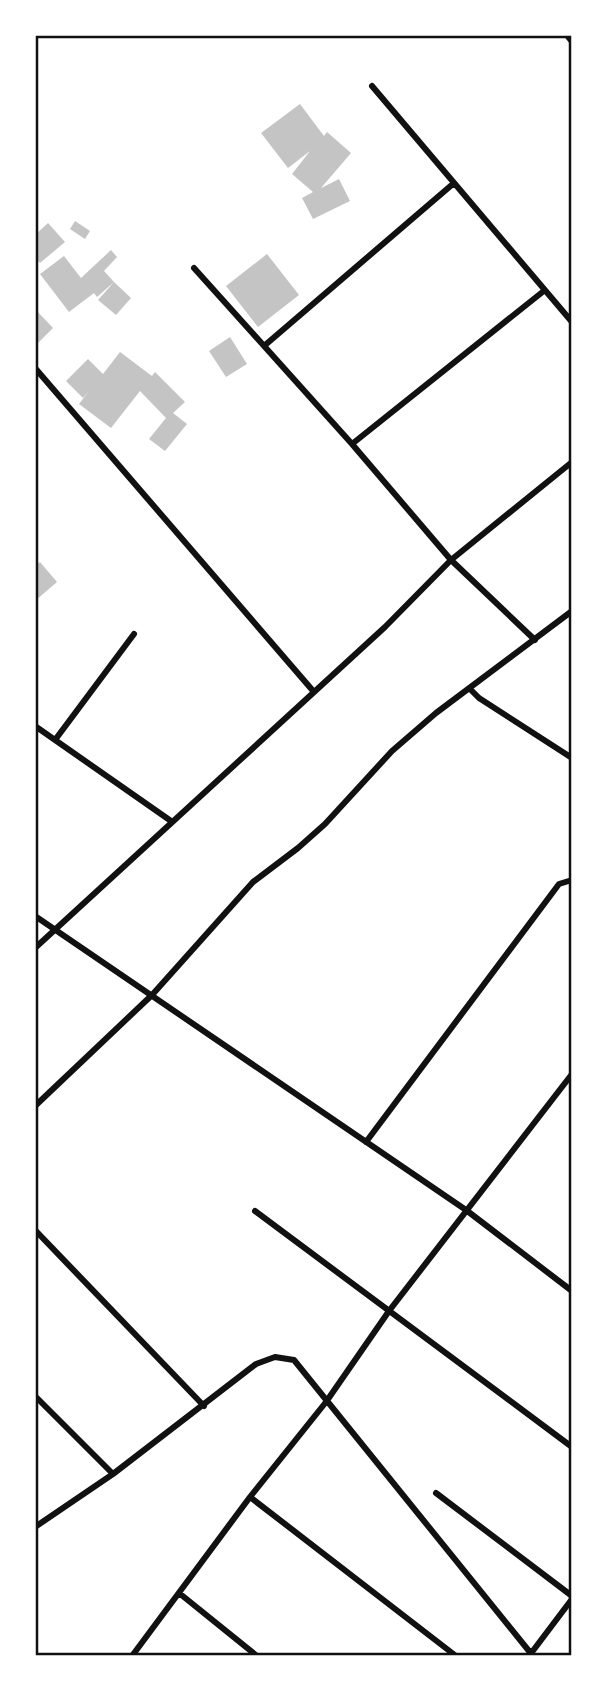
<svg xmlns="http://www.w3.org/2000/svg" width="607" height="1691" font-family="'Roboto Condensed',sans-serif">
  <style>
    .building { fill: #c4c4c4 }
    .lines { fill: none; stroke-linecap: round; stroke-linejoin: round }
    .minor { stroke: #111; stroke-width: 6 }
    .secondary { stroke: #111; stroke-width: 8 }
    .neatline { fill: none; stroke: #111; stroke-width: 2.5 }
  </style>
  <rect width="100%" height="100%" fill="#fff"/>
  <path class="building" d="M300,104L324,136L327,132L351,153L321,188L339,179L350,201L313,219L302,198L313,192L292,174L310,151L288,168L261,133Z
    M75,221L90,231L85,239L70,229Z
    M48,223L65,242L40,263L35,258V235Z
    M111,250L117,257L104,271L114,282L97,297L94,293L69,312L40,274L64,256L81,278Z
    M267,254L299,295L258,327L226,286Z
    M114,282L131,298L116,315L98,300Z
    M35,309L53,328L36,345L35,343Z
    M230,337L247,364L226,377L209,351Z
    M120,352L152,376L155,372L185,402L173,413L187,424L165,451L149,439L166,418L140,391L111,428L79,404L89,391L83,398L66,381L88,359L103,374Z
    M40,562L57,582L36,600L35,566Z"/>
  <g class="lines">
    <path class="minor" d="M372,86L572,322
      M194,268L352,444L451,560L535,640
      M264,346L454,183
      M35,368L314,692
      M352,444L545,290
      M470,689L479,698L572,758
      M35,726L171,821
      M55,740L134,634
      M35,916L466,1210L572,1291
      M35,948L385,627L451,560L572,462
      M35,1106L152,995L253,882L298,848L325,824L392,751L436,713L572,611
      M366,1142L559,884L572,880
      M255,1211L572,1447
      M35,1230L204,1406
      M35,1396L113,1474
      M436,1493L572,1596
      M250,1497L456,1656
      M35,1527L113,1474L256,1364L275,1357L294,1360L533,1656
      M179,1593L257,1656
      M132,1656L250,1497L326,1402L389,1311L572,1074
      M529,1656L572,1599"/>
    <path class="secondary" d="M568,35L572,40"/>
  </g>
  <rect width="607" height="1691" fill="none" stroke="#ffffff" stroke-width="74"/>
  <rect x="37" y="37" width="533" height="1617" class="neatline"/>
</svg>
